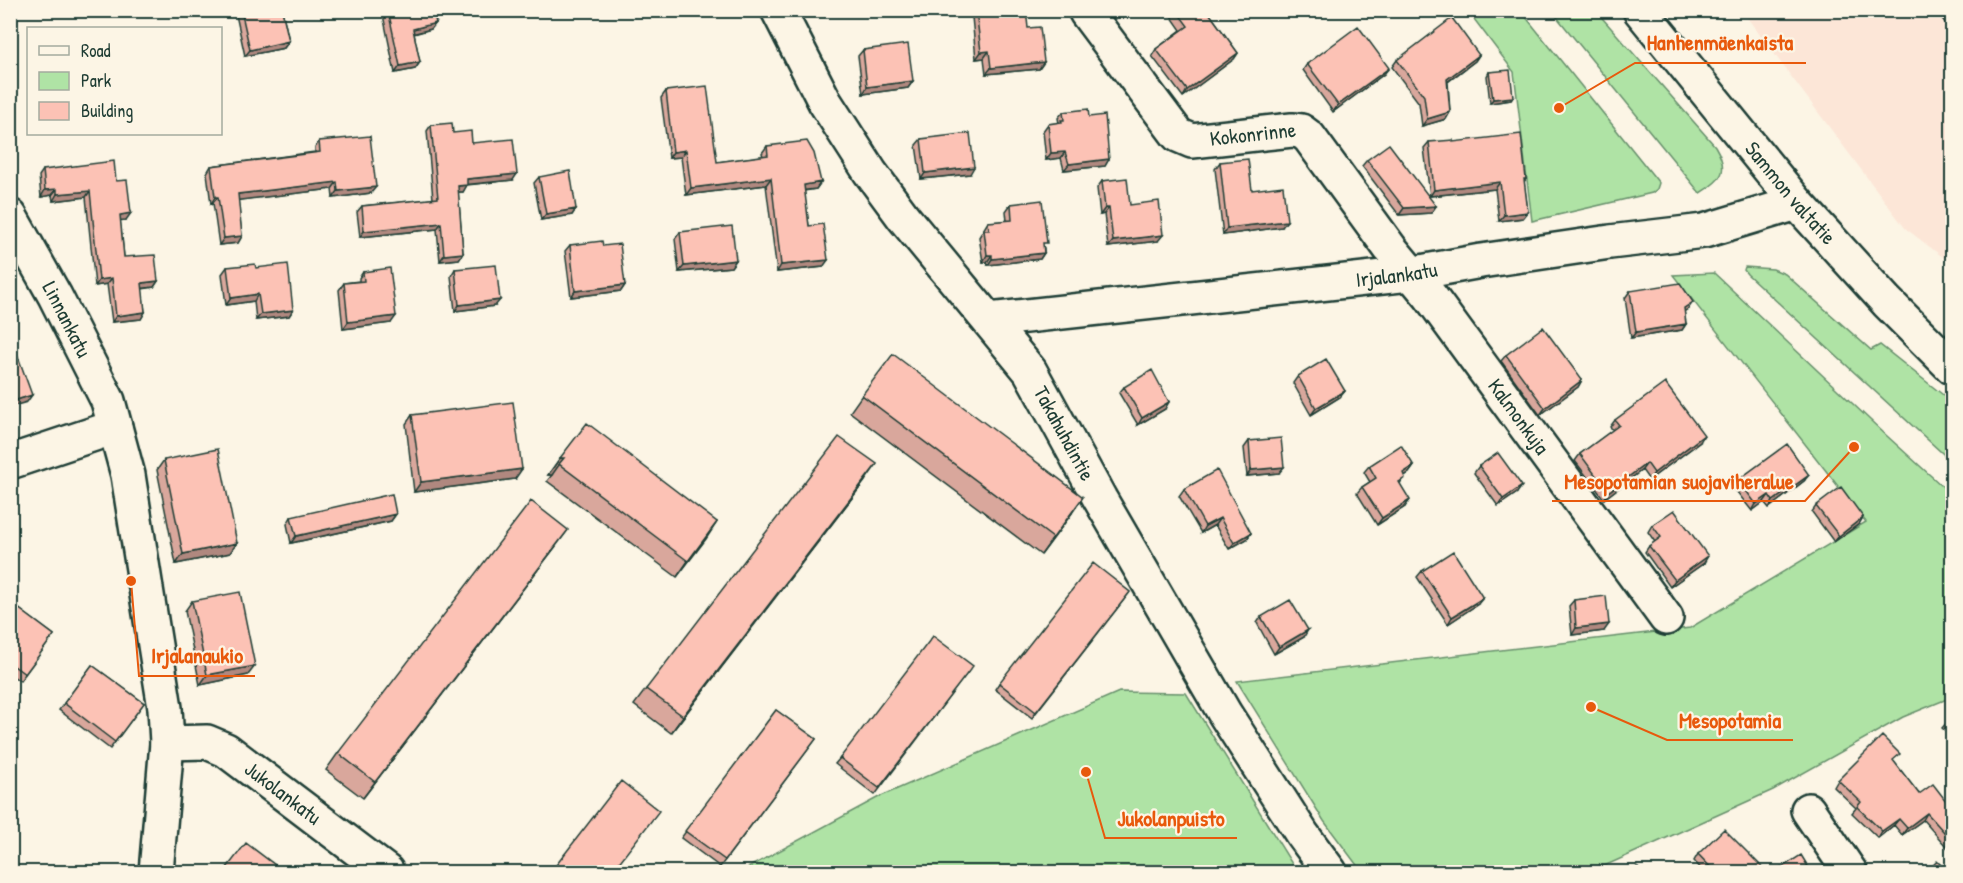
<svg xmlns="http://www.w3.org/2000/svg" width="1963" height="883" font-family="'Patrick Hand',sans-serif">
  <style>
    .built { fill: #fce6d7 }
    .green { fill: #afe3a5; stroke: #67906c; stroke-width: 1.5 }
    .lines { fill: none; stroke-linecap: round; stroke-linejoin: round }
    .minor-casing { stroke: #1f3d34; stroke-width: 38 }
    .major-casing { stroke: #1f3d34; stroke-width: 38 }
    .minor { stroke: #fcf5e5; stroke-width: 33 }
    .major { stroke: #fcf5e5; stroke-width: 33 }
    .wall { fill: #d9a79c; stroke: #1f3d34; stroke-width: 1.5 }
    .shaded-wall { fill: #b0887f; stroke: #1f3d34; stroke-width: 1.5 }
    .building { fill: #fcc2b5; stroke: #1f3d34; stroke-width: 1.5 }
    .labels { text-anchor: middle; stroke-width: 4.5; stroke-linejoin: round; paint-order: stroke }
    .street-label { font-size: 21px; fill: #1f3d34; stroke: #fcf5e5 }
    .leader { fill: none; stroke: #e8590c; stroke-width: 2 }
    .callout-dot { fill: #e8590c; stroke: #fcf5e5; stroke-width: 2 }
    .callout-label { font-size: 22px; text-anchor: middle; font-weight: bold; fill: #e8590c; stroke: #fcf5e5; stroke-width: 4.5; stroke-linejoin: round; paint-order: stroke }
  </style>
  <rect width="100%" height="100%" fill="#fcf5e5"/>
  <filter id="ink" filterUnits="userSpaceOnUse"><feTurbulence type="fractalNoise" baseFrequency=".0167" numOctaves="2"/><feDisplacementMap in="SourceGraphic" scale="12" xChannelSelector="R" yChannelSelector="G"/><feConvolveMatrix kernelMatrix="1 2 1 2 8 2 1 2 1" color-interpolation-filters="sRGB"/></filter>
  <g filter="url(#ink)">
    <path class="built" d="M1742,11H1952V264L1905,228Z"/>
    <path class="green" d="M1468,11H1521L1659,183L1657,189L1652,193L1532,221L1514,72Z
      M1552,11H1596L1715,146C1730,171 1722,180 1700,193Z
      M1745,267L1773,269L1785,274L1871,350L1880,345L1952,402V462L1747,274L1744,270Z
      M1714,273L1887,436L1952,495V697L1903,717L1773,790L1591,872H1362L1324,821L1237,681L1690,628L1866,522L1673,275Z
      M1119,692L1186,693L1297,872H740L879,797Z"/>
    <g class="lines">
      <g class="minor-casing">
        <g id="minor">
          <path id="s1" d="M778,10L825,102L870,172L904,218L1030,371L1100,499L1225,714L1302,834L1330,872"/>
          <path id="s2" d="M1086,12L1178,135L1192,141L1292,130L1301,131L1309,137L1390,248L1430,296L1666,618"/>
          <path id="s3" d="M10,216L55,296L108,401L128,475L165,708L167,743L156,872"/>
          <path id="s4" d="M989,320L1410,274L1481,261L1610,242L1704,231L1797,203"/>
          <path d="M10,462L115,427"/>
          <path id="s5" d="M167,743L207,742L226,750L387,872"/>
          <path d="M1808,810L1850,872"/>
        </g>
      </g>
      <g class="major-casing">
        <g id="major">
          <path id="s6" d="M1640,10L1797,203L1887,302L1952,367"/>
        </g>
      </g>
      <use href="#minor" class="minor"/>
      <use href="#major" class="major"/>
    </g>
    <path class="wall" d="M235,10H282L289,41L284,48L245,56Z
      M382,10H433L436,23L431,29L414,34L420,62L415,69L395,73Z
      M976,10L1028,28L1044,62L1039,69L986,74L984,58L976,59L972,17Z
      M1167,10H1207L1238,53L1234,59L1183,97L1152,56L1156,49L1181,30Z
      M1936,10H1953V34Z
      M863,50L913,81L908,88L863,94L858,56Z
      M1479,55L1475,61L1448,82L1450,112L1446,119L1422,126L1419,103L1392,67L1397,60Z
      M1307,64L1384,74L1333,112L1303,70Z
      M1489,72L1513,97L1511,100L1490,103L1487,76Z
      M666,91L717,162L763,156L762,153L767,146L821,182L816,189L804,191L809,226L823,267L777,272L766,185L686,195L681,157L669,158L661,98Z
      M1063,112L1089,117L1109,159L1105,166L1064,170L1061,158L1046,160L1043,131L1048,124L1059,123L1058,118Z
      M431,125L453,133L472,143L513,180L467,185L463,192H458L463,253L459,259L440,261L437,229L360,237L357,212L362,206L433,199L427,131Z
      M921,139L970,174L921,179L916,145Z
      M319,141L371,193L333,198L332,189L238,200L242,236L238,243L219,245L213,203L211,204L207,173L211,166L315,152V148Z
      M1429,142H1453L1526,179L1524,182L1528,212L1523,218L1499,221L1495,189L1430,196L1424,148Z
      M1367,160L1436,206L1431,213L1399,215L1362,166Z
      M1220,162L1252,190L1282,227L1223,235L1215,169Z
      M43,170L116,181L126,220H120L124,257L158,281L154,287L142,289L145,312L141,319L112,322L107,284L95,286L86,197L53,201L52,195L41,197L39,176Z
      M539,177L576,209L572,215L541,220L534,183Z
      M1102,181L1130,205L1158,241L1108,247L1104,214L1100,215L1097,188Z
      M1011,204L1044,248V253L1040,259L988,265L987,262H983L979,237L988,222L1007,221L1006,211Z
      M680,232L736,260L731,267L679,272L675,239Z
      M570,245L603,246L625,285L621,291L571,297L565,251Z
      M227,267L256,268L293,310L289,316L256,320L254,301L226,305L222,274Z
      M455,269L495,306L455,311L451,276Z
      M363,272L391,323L343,329L339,290L344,283L359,281V278Z
      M1630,291L1688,309L1684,311L1686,324L1682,330L1631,338L1625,298Z
      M1506,355L1582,380L1578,387L1540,415L1501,361Z
      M1298,376L1345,391L1340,397L1311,415L1293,383Z
      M1124,387L1165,409L1138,425L1119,393Z
      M862,395L1072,513L1041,555L850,412Z
      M412,415L515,479L414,492L406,424Z
      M1615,420L1700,442L1649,480L1642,470L1604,499L1575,461L1580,454L1613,430L1610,427Z
      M1249,441L1279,473L1247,476L1244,448Z
      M560,458L717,522L677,577L547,481L552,475H548Z
      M164,460L230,553L176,564L157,470Z
      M1369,466H1414L1409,473L1404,476L1400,484L1405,507L1377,525L1357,493L1362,487L1370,482L1364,472Z
      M1479,466L1517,493L1498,506L1474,473Z
      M1738,480L1804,481L1769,508L1764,502L1752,511L1733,487Z
      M865,481L671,733L634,705L646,689Z
      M1184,489L1251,533L1247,539L1229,549L1215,525L1201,533L1179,496Z
      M1816,506L1863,517L1859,524L1834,542L1812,512Z
      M396,514L391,521L291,543L287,524L291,517Z
      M1652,525L1704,563L1670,587L1645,552L1649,546L1655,542L1648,532Z
      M556,546L363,798L326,770L338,753Z
      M1422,571L1478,604L1448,624L1417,577Z
      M1130,592L1032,718L995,689L999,683Z
      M1574,600L1604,631L1572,635L1569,606Z
      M192,601L248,675L200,685L185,611Z
      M10,602L54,635L20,681L10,674Z
      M1261,617L1304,637L1274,654L1257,623Z
      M92,665L144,703L110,749L59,710Z
      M968,672L875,795L835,764L840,758Z
      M776,710L816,739L720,867L681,838Z
      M1953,716V738L1942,728Z
      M1894,762L1919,794L1953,810V854L1923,820L1902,835L1894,825L1878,838L1852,813L1856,808L1834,787L1838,780Z
      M1698,854L1758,873H1705L1694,861Z"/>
    <path class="shaded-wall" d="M436,23L431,29L408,35L413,29Z
      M289,41L284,48L245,56L250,50Z
      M989,51L984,58L976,59L981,52Z
      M1238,53L1234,59L1183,97L1187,90Z
      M1479,55L1475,61L1443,85L1447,79Z
      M420,62L415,69L395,73L400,66Z
      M1044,62L1039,69L986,74L991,68Z
      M1389,68L1384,74L1333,112L1338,105Z
      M913,81L908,88L863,94L867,87Z
      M1513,97L1511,100L1490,103L1493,99Z
      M1450,112L1446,119L1422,126L1427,119Z
      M686,150L681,157L669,158L673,152Z
      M1065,152L1061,158L1046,160L1051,153Z
      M1109,159L1105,166L1064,170L1069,164Z
      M974,167L970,174L921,179L925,173Z
      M517,174L513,180L462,185L467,179Z
      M771,178L766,185L686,195L691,188Z
      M337,182L332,189L233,201L238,194Z
      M821,182L816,189L799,191L804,185Z
      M1500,182L1495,189L1430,196L1434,190Z
      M467,185L463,192H454L458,186Z
      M376,187L371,193L333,198L338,191Z
      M57,189L52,195L41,197L45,190Z
      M90,191L86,197L53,201L57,194Z
      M215,197H218L213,203L211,204Z
      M1436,206L1431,213L1399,215L1404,208Z
      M1105,208H1109L1104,214L1100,215Z
      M576,209L572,215L541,220L546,214Z
      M1528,212L1523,218L1499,221L1504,215Z
      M131,213L126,220L115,221L120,215Z
      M1287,221L1282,227L1223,235L1227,228Z
      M441,223L437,229L360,237L364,231Z
      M1163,235L1158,241L1108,247L1113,241Z
      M242,236L238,243L219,245L224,238Z
      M463,253L459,259L440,261L444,255Z
      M1044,253L1040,259L988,265L992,259Z
      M987,255H992L987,262H983Z
      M736,260L731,267L679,272L684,266Z
      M828,260L823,267L777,272L781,265Z
      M112,278L107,284L95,286L99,280Z
      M158,281L154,287L137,289L142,283Z
      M625,285L621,291L571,297L575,291Z
      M258,294L254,301L226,305L231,298Z
      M500,300L495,306L455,311L459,305Z
      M1693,302L1688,309L1679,315L1684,308Z
      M293,310L289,316L256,320L261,314Z
      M145,312L141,319L112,322L116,316Z
      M396,316L391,323L343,329L348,322Z
      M1686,324L1682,330L1631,338L1636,332Z
      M1582,380L1578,387L1540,415L1545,408Z
      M1345,391L1340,397L1311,415L1316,408Z
      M32,395L27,402L10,407V402Z
      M1169,402L1165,409L1138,425L1142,418Z
      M1704,435L1700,442L1649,480L1654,473Z
      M560,458H564L552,475H548Z
      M1647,463L1642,470L1604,499L1608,492Z
      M877,464L865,481L671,733L683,716Z
      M1414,466L1409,473L1398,480L1403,473Z
      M1284,467L1279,473L1247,476L1251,470Z
      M522,469L515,479L414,492L421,482Z
      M1809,475L1804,481L1769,508L1773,501Z
      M1522,486L1517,493L1498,506L1503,499Z
      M1769,495L1764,502L1752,511L1756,504Z
      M1083,497L1072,513L1041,555L1053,538Z
      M1410,500L1405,507L1377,525L1382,518Z
      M396,514L391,521L291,543L296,536Z
      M1863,517L1859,524L1834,542L1839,536Z
      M1220,518L1215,525L1201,533L1205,526Z
      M717,522L706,539L677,577L688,561Z
      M568,530L556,546L363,798L375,782Z
      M1251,533L1247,539L1229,549L1234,543Z
      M237,543L230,553L176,564L183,554Z
      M1708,556L1704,563L1670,587L1675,580Z
      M1483,598L1478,604L1448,624L1452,617Z
      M1609,624L1604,631L1572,635L1576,628Z
      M1308,630L1304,637L1274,654L1279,647Z
      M255,666L248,675L200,685L207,675Z
      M1927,813L1923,820L1902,835L1907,828Z
      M1899,819L1894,825L1878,838L1882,831Z"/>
    <path class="building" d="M241,10H282L289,41L250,50Z
      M388,10H433L436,23L413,29L420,62L400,66Z
      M976,10H1026L1028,28L1040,27L1044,62L991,68L989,51L981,52Z
      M1176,10H1207L1238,53L1187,90L1156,49L1188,26Z
      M1452,18L1479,55L1447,79L1450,112L1427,119L1424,96L1397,60Z
      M1358,26L1389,68L1338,105L1307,64Z
      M908,44L913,81L867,87L863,50Z
      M1510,70L1513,97L1493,99L1489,72Z
      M707,86L717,162L768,155L767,146L807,141L814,153L821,182L804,185L809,226L823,224L828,260L781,265L771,178L691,188L686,150L673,152L666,91Z
      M1088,109L1089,117L1105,115L1109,159L1069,164L1065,152L1051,153L1048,124L1062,122L1061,120H1064L1063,112Z
      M452,123L453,133L471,131L472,143L513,139L517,174L467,179V185L458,186L463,253L444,255L441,223L364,231L362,206L438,198L431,125Z
      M970,133L974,167L925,173L921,139Z
      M1521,134L1526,179H1524L1528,212L1504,215L1500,182L1434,190L1429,142L1453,140V142Z
      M370,136L376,187L338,191L337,182L238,194L242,236L224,238L218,197H215L211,166L320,152L319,141Z
      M1389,144L1436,206L1404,208L1367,160Z
      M1248,159L1252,190L1283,186L1287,221L1227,228L1220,162Z
      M114,161L116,181L127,180L131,213L120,215L124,257L155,255L158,281L142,283L145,312L116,316L112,278L99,280L90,191L57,194V189L45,190L43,170Z
      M570,171L576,209L546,214L539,177Z
      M1127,178L1130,205L1159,201L1163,235L1113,241L1109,208H1105L1102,181Z
      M1042,200L1047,243H1043L1044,253L992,259V255H987L984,230H989L988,222L1012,220L1011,204Z
      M732,226L736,260L684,266L680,232Z
      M602,241L603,246L620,244L625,285L575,291L570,245Z
      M255,264L256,268L288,264L293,310L261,314L258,294L231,298L227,267Z
      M496,265L500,300L459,305L455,269Z
      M390,268L396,316L348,322L344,283L364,281L363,272Z
      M1680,283L1693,302L1684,308L1686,324L1636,332L1630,291Z
      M1543,327L1582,380L1545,408L1506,355Z
      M16,351L32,395L10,402V353Z
      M893,354L1083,497L1053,538L862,395Z
      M1326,359L1345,391L1316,408L1298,376Z
      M1152,370L1169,402L1142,418L1124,387Z
      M1665,383L1704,435L1654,473L1647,463L1608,492L1580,454L1619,425L1615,420Z
      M513,402L522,469L421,482L412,415Z
      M587,423L717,522L688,561L559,464L564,458H560Z
      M839,437L877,464L683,716L646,689Z
      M1281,438L1284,467L1251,470L1249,441Z
      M1787,444L1809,475L1773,501L1769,495L1756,504L1738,480Z
      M1401,445L1414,466L1403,473L1405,478L1399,482L1410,500L1382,518L1362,487L1376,478L1369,466Z
      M218,449L237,543L183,554L164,460Z
      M1498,453L1522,486L1503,499L1479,466Z
      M1217,470L1251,533L1234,543L1220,518L1205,526L1184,489Z
      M1841,487L1863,517L1839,536L1816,506Z
      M392,494L396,514L296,536L291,517Z
      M531,501L568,530L375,782L338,753Z
      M1674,510L1708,556L1675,580L1649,546L1661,537L1652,525Z
      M1453,551L1483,598L1452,617L1422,571Z
      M1093,563L1130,592L1036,712L999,683Z
      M240,592L255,666L207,675L192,601Z
      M1606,596L1609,624L1576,628L1574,600Z
      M1290,600L1308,630L1279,647L1261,617Z
      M10,602L54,635L25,674L10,663Z
      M933,636L973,666L879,788L840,758Z
      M92,665L144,703L115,742L64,703Z
      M776,710L816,739L725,860L685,831Z
      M1953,716V727L1947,722Z
      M1882,736L1900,754L1893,760L1919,794L1933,784L1953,810V842L1927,813L1907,828L1899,819L1882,831L1857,807L1861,802L1838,780Z
      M621,781L659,811L611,873H550Z
      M1724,829L1762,867L1756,873H1716L1698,854Z
      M246,843L275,865L269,873H223Z
      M1801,855L1812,873H1773Z
      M1937,861L1949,873H1926Z
      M1637,867L1643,873H1631Z"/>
  </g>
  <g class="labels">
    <g class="street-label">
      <text dy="7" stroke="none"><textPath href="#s2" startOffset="230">Kokonrinne</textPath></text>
      <text dy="7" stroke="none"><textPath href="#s6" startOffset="237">Sammon valtatie</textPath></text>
      <text dy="7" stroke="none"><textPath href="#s4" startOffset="410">Irjalankatu</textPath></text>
      <text dy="7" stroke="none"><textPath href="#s3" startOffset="118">Linnankatu</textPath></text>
      <text dy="7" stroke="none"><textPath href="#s2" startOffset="638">Kalmonkuja</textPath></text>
      <text dy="7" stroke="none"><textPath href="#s1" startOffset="513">Takahuhdintie</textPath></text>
      <text dy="7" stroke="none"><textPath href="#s5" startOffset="132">Jukolankatu</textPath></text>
    </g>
  </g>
  <path class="leader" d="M1559 108L1635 63H1806M1854 447L1805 501H1552M131 581L139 676H255M1591 707L1667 740H1793M1086 772L1105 838H1237"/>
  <g class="callout-dot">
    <circle cx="1559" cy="108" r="6"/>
    <circle cx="1854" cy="447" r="6"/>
    <circle cx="131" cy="581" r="6"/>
    <circle cx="1591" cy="707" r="6"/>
    <circle cx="1086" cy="772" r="6"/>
  </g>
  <g class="callout-label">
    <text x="1720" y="50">Hanhenmäenkaista</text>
    <text x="1679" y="489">Mesopotamian suojaviheralue</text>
    <text x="197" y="663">Irjalanaukio</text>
    <text x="1730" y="728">Mesopotamia</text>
    <text x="1171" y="826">Jukolanpuisto</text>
  </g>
  <rect width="1963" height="883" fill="none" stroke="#fcf5e5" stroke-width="36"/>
  <rect x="18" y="18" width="1927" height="847" fill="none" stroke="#1f3d34" stroke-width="2" filter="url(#ink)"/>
  <rect x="27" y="27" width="195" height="108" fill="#fcf5e5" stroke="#a4ab9e" stroke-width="1.5"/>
  <rect x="39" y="46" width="30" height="9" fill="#fcf5e5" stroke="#a4ab9e" stroke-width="1.5"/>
  <text x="81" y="57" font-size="18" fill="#1f3d34">Road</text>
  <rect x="39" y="72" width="30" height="18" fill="#afe3a5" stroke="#a4ab9e" stroke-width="1.5"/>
  <text x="81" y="87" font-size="18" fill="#1f3d34">Park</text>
  <rect x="39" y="102" width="30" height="18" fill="#fcc2b5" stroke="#a4ab9e" stroke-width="1.5"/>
  <text x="81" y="117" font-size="18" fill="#1f3d34">Building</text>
</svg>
